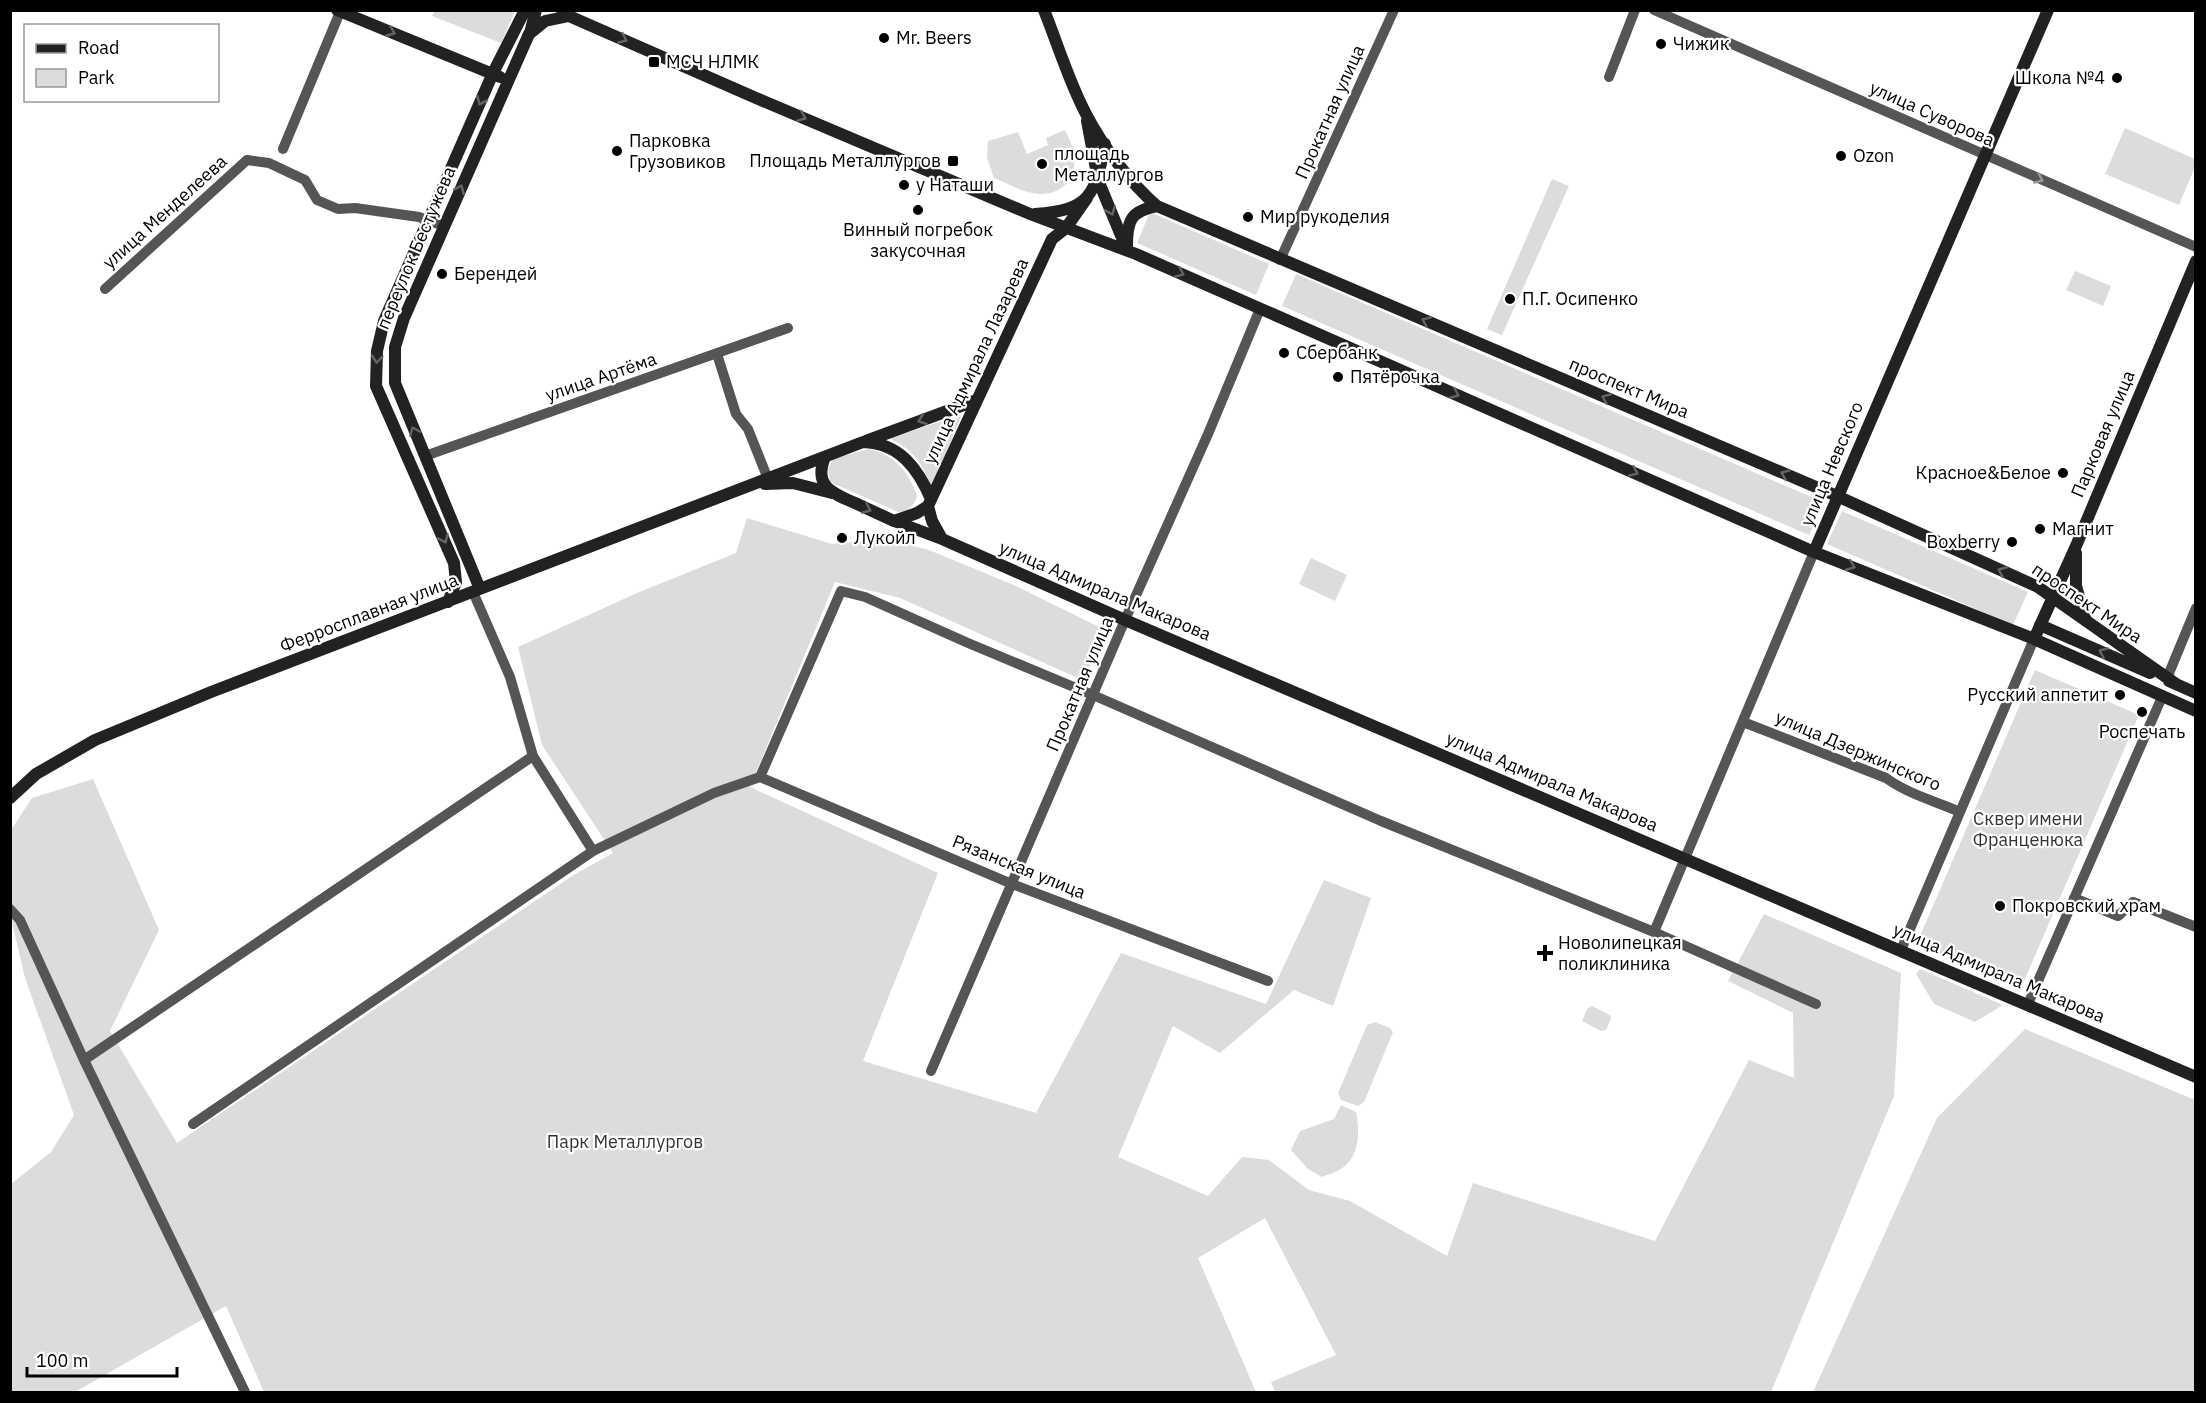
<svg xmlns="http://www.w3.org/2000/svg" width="2206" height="1403" font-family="'IBM Plex Sans',sans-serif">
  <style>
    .green { fill: #dcdcdc }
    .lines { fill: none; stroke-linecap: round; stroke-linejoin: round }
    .street { stroke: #555; stroke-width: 10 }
    .secondary { stroke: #222; stroke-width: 12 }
    .oneway { stroke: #646464 }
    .oneway2 { stroke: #999 }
    .poi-dot { fill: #000; stroke: #fff; stroke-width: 2 }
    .labels { text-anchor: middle; stroke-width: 4.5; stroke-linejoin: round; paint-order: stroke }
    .poi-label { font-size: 18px; fill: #000; stroke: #fff; text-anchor: start }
    .street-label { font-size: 18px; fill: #000; stroke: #fff }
    .park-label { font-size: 18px; fill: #333; stroke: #fff }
  </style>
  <rect width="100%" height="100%" fill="#fff"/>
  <path class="green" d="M435,10H515V11L501,43L432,16Z
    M2125,128L2195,159V167L2179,205L2105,174Z
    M1065,130C1069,139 1074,147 1074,156C1077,182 1058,198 1033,193C1020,191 1007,183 994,178L987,158L988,141L1018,132L1027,154L1048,145L1046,138Z
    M1552,179L1569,186L1502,335L1487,329Z
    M1150,212L1269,264L1256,295L1137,243Z
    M2075,271L2111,286L2103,306L2066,290Z
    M1296,274L1823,502L1809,535L1282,306Z
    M960,415L961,417L932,486L929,485C924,464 911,448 892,440L891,438Z
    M868,449C893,454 909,471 917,496C914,506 909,511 898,512L830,482L828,469L833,459Z
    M1842,511L2028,592L2013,625L1827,544Z
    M747,518L832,544L887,539L929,550L1016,586L1101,628L1095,659L1080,679L900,598L835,582L750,787L938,873L863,1061L1036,1113L1121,953L1266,1004L1324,880L1371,898L1333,1006L1294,990L1220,1053L1173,1026L1118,1157L1208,1196L1242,1157L1269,1160L1309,1190L1350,1201L1447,1256L1473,1183L1655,1241L1749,1060L1794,1078L1793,1013L1728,981L1764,914L1901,973L1894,1096L1771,1392H1275L1271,1382L1336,1355L1265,1218L1198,1258L1256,1392H264L226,1306L75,1392H11V1184L51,1152L74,1115L25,978L11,918V830L32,798L93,779L159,930L110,1031L177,1143L572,876L613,853L542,745L518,647L637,593L736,553Z
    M1311,558L1347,575L1335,601L1299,584Z
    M2035,670L2139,715L2021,988L1917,943Z
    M1920,969L2003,1005L1975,1022L1934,1004L1916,974Z
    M1592,1006L1610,1015L1611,1019L1606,1030L1601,1031L1582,1021L1587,1009Z
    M1375,1022L1390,1028L1393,1032L1364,1102L1358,1106L1341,1100L1338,1093L1367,1025Z
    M2025,1029L2195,1100V1392H1813L1937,1118Z
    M1341,1105L1356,1112C1360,1131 1360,1157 1341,1169C1335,1173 1328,1174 1322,1177L1308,1169L1291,1150L1300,1131L1334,1119Z"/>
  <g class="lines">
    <path class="street" d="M1654,10L2196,247
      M1609,77L1635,10
      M283,149L340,12
      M1280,260L1394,10
      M105,289L247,160L269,163L305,180L317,200L338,209L355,208L419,217L444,226
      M717,354L736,414L748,429L768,479
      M425,456L788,328
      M473,592L510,677L533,756L593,851
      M2167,678L2196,608
      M1743,722L1886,778C1908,794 1935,801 1960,812
      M760,777L1012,884L1268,981
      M2074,898L2118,916L2133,902L2196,927
      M10,909L20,920L84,1060L245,1392
      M1654,932L1814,552
      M1901,950L2034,639
      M2028,1004L2162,697
      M84,1060L533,756
      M931,1071L1125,620L1208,434L1260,309
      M193,1124L593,851L714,793L760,777L841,591L865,597L968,643L1093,695L1381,821L1654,932L1816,1004"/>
    <path class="secondary" d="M337,10L500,77
      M562,10L569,16L756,98L1030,214L1136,254L1814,552L2034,639L2196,711
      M1044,10C1058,45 1069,82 1086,114C1102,145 1131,184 1157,206L1837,496L2038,587L2176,684
      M530,33L536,10
      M1087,121L1098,180L1127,250
      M1035,214C1090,210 1095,196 1105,144
      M1127,246C1127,220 1131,211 1157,206
      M866,441L977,400
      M825,457C813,486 832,493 855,503C868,509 881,515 894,521L917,513L928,506L1052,239L1066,228L1087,198
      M765,484L793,483L832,493
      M928,506L932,521L942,539
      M894,521L942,539L1125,620L2196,1077
      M1814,552L2048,10
      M2076,553V586L2086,621
      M480,589L395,383V347L404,318L529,34L545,21L569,16
      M448,602L456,582L454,563L376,386L377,351L384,321L493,73L525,10
      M2040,625L2150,673
      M2034,639L2076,546L2196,261
      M2169,681L2196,693
      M10,798L36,774L95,740L211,692L863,442C900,443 918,469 931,499"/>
  </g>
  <defs><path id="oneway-chevron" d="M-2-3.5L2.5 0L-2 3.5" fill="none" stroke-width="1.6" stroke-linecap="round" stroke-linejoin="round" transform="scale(1.5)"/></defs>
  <g class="oneway">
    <use href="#oneway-chevron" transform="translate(391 32) rotate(22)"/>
    <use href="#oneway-chevron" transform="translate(623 39) rotate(24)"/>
    <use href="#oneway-chevron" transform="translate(481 101) rotate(114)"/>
    <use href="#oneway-chevron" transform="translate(802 117) rotate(23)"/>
    <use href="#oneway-chevron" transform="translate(460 189) rotate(-66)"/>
    <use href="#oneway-chevron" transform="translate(1111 211) rotate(68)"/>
    <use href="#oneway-chevron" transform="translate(1180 273) rotate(24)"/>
    <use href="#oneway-chevron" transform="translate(1426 321) rotate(-157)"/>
    <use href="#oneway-chevron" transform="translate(377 359) rotate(95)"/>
    <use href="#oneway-chevron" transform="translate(1455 394) rotate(24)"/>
    <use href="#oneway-chevron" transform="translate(1606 398) rotate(-157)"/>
    <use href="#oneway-chevron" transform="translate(922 420) rotate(160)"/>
    <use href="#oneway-chevron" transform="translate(414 431) rotate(-113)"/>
    <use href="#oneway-chevron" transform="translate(1634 472) rotate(24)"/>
    <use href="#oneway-chevron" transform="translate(1785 474) rotate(-157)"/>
    <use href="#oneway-chevron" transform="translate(867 509) rotate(24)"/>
    <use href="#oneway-chevron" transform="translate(444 539) rotate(66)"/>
    <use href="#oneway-chevron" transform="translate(1851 566) rotate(22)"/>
    <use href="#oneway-chevron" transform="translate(2002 571) rotate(-156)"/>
    <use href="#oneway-chevron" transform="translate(2103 652) rotate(-156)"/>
  </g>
  <use class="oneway2" href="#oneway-chevron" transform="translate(2039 179) rotate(24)"/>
  <g class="poi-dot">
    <circle cx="884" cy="38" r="6"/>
    <circle cx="1661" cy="44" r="6"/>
    <rect x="648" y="56" width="12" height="12" rx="3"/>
    <circle cx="2117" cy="78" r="6"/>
    <circle cx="617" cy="151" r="6"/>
    <circle cx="1841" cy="156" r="6"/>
    <rect x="947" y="155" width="12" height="12" rx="3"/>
    <circle cx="1042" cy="164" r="6"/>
    <circle cx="904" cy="185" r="6"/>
    <circle cx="918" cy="210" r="6"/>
    <circle cx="1248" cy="217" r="6"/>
    <circle cx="442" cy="274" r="6"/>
    <circle cx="1510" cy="299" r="6"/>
    <circle cx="1284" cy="353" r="6"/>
    <circle cx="1338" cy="377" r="6"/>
    <circle cx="2063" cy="473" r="6"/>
    <circle cx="2040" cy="529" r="6"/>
    <circle cx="842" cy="538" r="6"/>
    <circle cx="2012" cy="542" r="6"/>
    <circle cx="2120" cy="695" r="6"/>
    <circle cx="2142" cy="712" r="6"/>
    <circle cx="2000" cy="906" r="6"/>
    <path d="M1542 944h6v6h6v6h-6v6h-6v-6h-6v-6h6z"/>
  </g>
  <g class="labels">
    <g class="poi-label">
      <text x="896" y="44">Mr. Beers</text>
      <text x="1673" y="50">Чижик</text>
      <text x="666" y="68">МСЧ НЛМК</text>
      <text x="2105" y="84" text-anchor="end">Школа №4</text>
      <text x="629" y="147">Парковка<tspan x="629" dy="21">Грузовиков</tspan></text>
      <text x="1054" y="160">площадь<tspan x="1054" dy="21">Металлургов</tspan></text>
      <text x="1853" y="162">Ozon</text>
      <text x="941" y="167" text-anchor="end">Площадь Металлургов</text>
      <text x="916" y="191">у Наташи</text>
      <text x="1260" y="223">Мир рукоделия</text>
      <text x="918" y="236" text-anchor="middle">Винный погребок<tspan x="918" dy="21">закусочная</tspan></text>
      <text x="454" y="280">Берендей</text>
      <text x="1522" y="305">П.Г. Осипенко</text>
      <text x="1296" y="359">Сбербанк</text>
      <text x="1350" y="383">Пятёрочка</text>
      <text x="2051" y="479" text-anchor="end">Красное&amp;Белое</text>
      <text x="2052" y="535">Магнит</text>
      <text x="854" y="544">Лукойл</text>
      <text x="2000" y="548" text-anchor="end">Boxberry</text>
      <text x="2108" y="701" text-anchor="end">Русский аппетит</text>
      <text x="2142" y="738" text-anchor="middle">Роспечать</text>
      <text x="2012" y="912">Покровский храм</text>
      <text x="1558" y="949">Новолипецкая<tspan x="1558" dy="21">поликлиника</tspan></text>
    </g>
    <g class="street-label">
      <text transform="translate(1330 112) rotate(-66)" y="6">Прокатная улица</text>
      <text transform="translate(1932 114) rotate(24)" y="6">улица Суворова</text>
      <text transform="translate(165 212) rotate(-42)" y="6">улица Менделеева</text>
      <text transform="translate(416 248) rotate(-67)" y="6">переулок Бестужева</text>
      <text transform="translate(976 361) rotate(-65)" y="6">улица Адмирала Лазарева</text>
      <text transform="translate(601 377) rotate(-19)" y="6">улица Артёма</text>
      <text transform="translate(1629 388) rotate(23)" y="6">проспект Мира</text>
      <text transform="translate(2103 434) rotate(-67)" y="6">Парковая улица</text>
      <text transform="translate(1832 464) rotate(-67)" y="6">улица Невского</text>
      <text transform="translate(1105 591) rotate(23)" y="6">улица Адмирала Макарова</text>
      <text transform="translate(2087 603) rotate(34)" y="6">проспект Мира</text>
      <text transform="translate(369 613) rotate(-21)" y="6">Ферросплавная улица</text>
      <text transform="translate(1080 684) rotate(-67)" y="6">Прокатная улица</text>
      <text transform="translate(1858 751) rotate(23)" y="6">улица Дзержинского</text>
      <text transform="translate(1552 782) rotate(23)" y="6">улица Адмирала Макарова</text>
      <text transform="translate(1019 867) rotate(22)" y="6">Рязанская улица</text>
      <text transform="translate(1999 973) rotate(23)" y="6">улица Адмирала Макарова</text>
    </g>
    <g class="park-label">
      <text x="2028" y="825">Сквер имени<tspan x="2028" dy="21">Франценюка</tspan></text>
      <text x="625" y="1148">Парк Металлургов</text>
    </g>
  </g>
  <rect width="2206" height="1403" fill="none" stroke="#000000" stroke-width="24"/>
  <rect x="24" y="24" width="195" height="78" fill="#ffffff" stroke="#999999" stroke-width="1.5"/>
  <rect x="36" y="44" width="30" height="9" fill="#222222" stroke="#999999" stroke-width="1.5"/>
  <text x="78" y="54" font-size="18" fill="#000000">Road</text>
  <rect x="36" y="69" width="30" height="18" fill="#dcdcdc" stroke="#999999" stroke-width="1.5"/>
  <text x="78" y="84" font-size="18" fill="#000000">Park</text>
  <path d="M27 1367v9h150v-9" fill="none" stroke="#000000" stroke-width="3"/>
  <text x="36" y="1367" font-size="18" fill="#000000" stroke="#ffffff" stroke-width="4.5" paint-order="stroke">100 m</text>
</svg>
